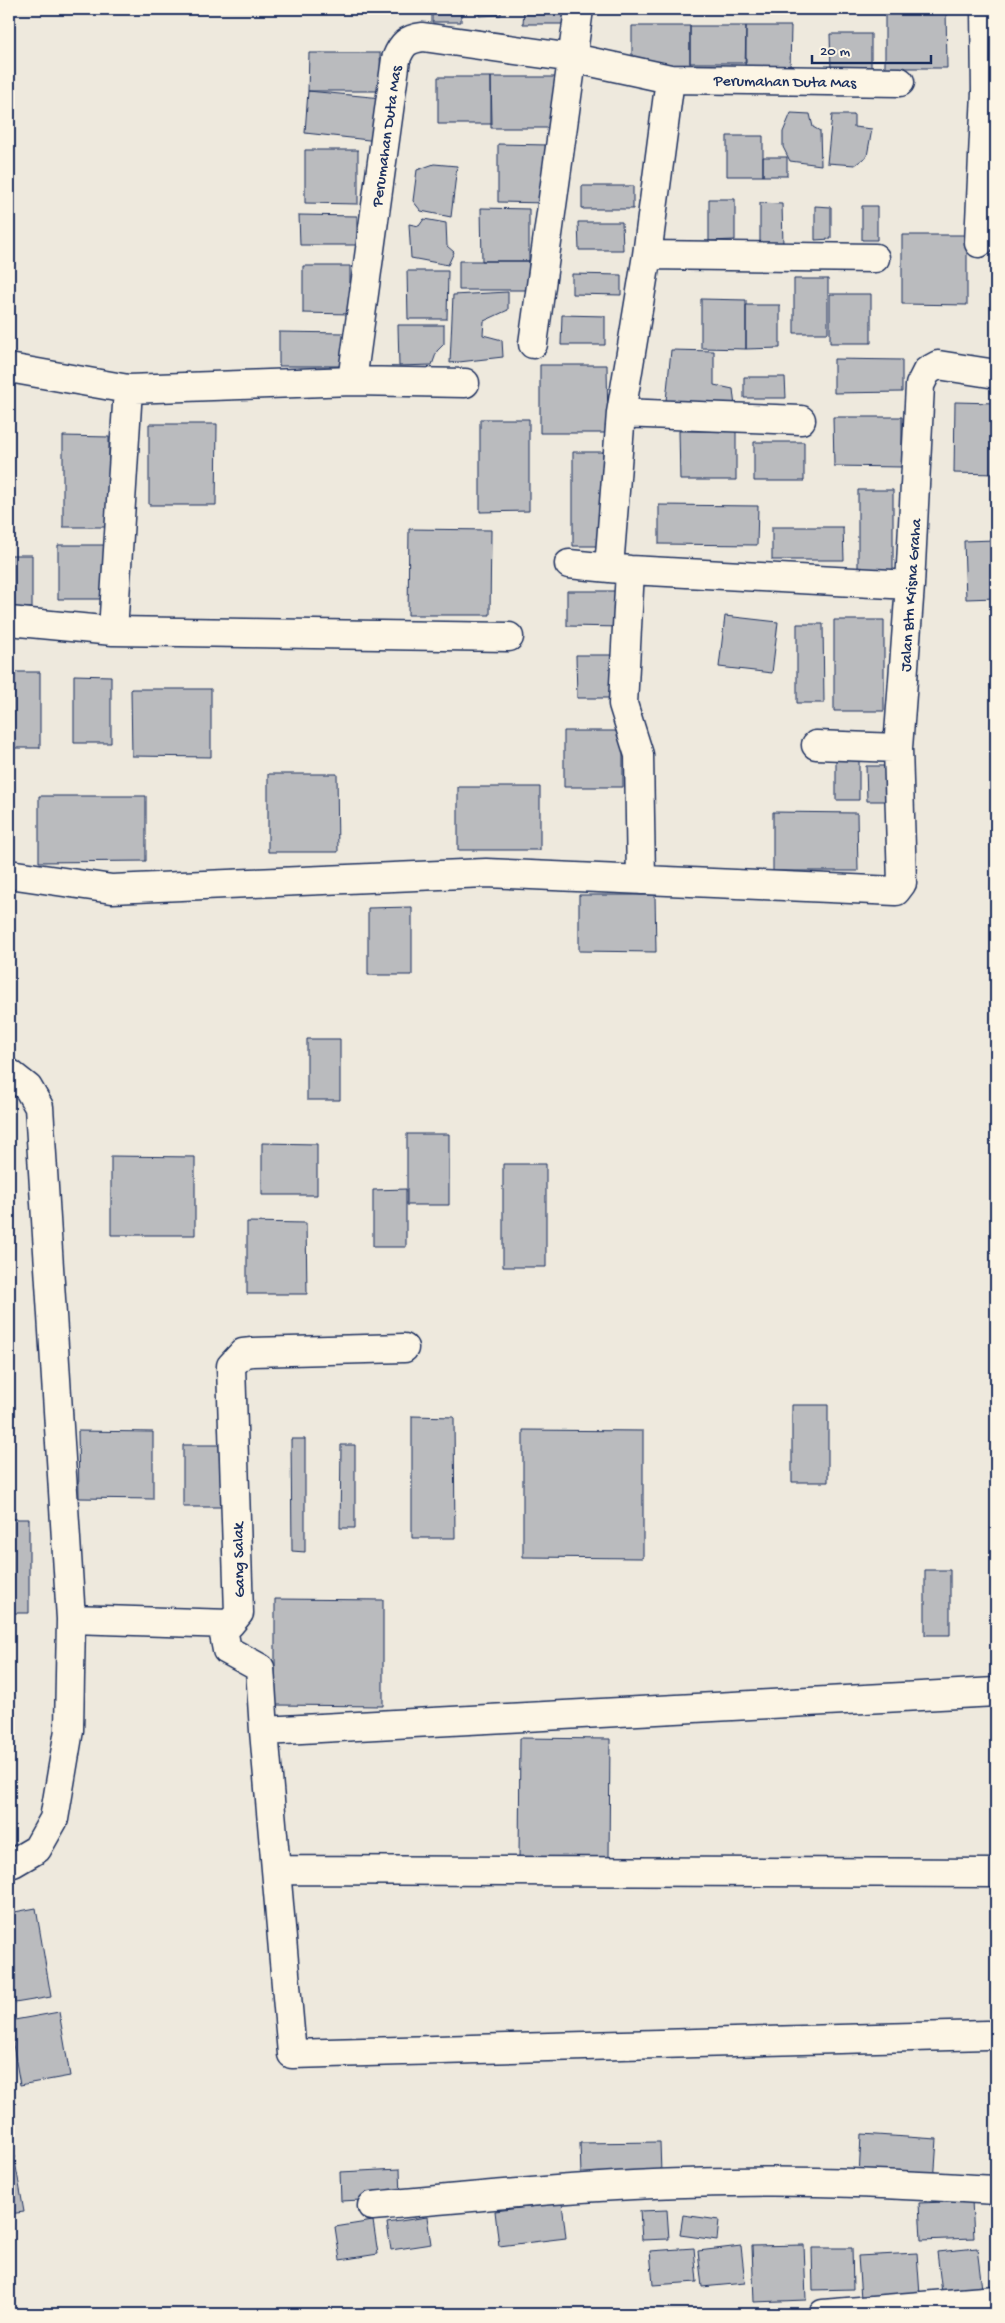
<svg xmlns="http://www.w3.org/2000/svg" width="1005" height="2323" font-family="'Gochi Hand',sans-serif">
  <style>
    .building { fill: #babbbe; stroke: #1b2f5e }
    .lines { fill: none; stroke-linecap: round; stroke-linejoin: round }
    .minor-casing { stroke: #1b2f5e; stroke-width: 31 }
    .minor { stroke: #fcf5e5; stroke-width: 28 }
    .labels { text-anchor: middle; stroke-width: 4; stroke-linejoin: round; paint-order: stroke }
    .street-label { font-size: 16px; fill: #1b2f5e; stroke: #fcf5e5 }
  </style>
  <rect width="100%" height="100%" fill="#eee9dd"/>
  <filter id="ink" filterUnits="userSpaceOnUse"><feTurbulence type="fractalNoise" baseFrequency=".02" numOctaves="2"/><feDisplacementMap in="SourceGraphic" scale="10" xChannelSelector="R" yChannelSelector="G"/><feConvolveMatrix kernelMatrix="1 2 1 2 8 2 1 2 1" color-interpolation-filters="sRGB"/></filter>
  <g filter="url(#ink)">
    <path class="building" d="M432,9H461V22H432Z
      M479,9H501V15L479,16Z
      M524,9H567V24H523Z
      M885,9H946L947,68H885Z
      M632,26H690V65H632Z
      M690,26H746V63H690Z
      M746,26H791L790,69H745Z
      M830,34H871V69H831Z
      M309,53H380L381,91H308Z
      M438,77H491L492,124H438Z
      M491,77H561V128H491Z
      M308,91L382,98L378,141L305,133Z
      M791,113L810,114L813,127L820,131L821,165L790,161L783,147V132Z
      M832,115H854V127L872,129L867,156L855,165L827,163Z
      M727,136H763V176H727Z
      M498,144L547,145V203L498,202Z
      M305,150H358V204L305,203Z
      M763,157H787V176H763Z
      M434,164L457,166L451,217L421,211L413,201L417,170Z
      M582,186H633V209H582Z
      M709,199H735V240L709,241Z
      M760,203L782,204L783,245H760Z
      M815,206L831,207V239L815,240Z
      M862,206H877V240H862Z
      M481,208L529,209V261H482Z
      M299,215L357,216V245H300Z
      M424,219L446,223L447,246L454,252L448,265L411,258L409,224L419,226Z
      M578,222H622L623,250H579Z
      M902,235H967V305L902,304Z
      M459,261H529V290H459Z
      M303,266H350V314L303,313Z
      M407,271H448L447,319H408Z
      M572,274L621,275V295L572,294Z
      M794,279H828V333H794Z
      M508,292V310L484,321L483,335L502,340L503,357L450,363L453,295Z
      M830,294H871V343H830Z
      M701,299L746,300V349L701,348Z
      M746,305H780V348L746,349Z
      M562,315L605,316V345H561Z
      M398,325H444V344L437,351L432,365L399,366Z
      M279,332L344,333V366H279Z
      M671,350L714,351V385L733,389L735,407L666,401Z
      M834,359L902,360V392L834,393Z
      M540,365H607L608,433H540Z
      M744,377H785L786,398H744Z
      M955,402L996,403V474L954,473Z
      M833,417H902V467L834,466Z
      M480,419H529V511L480,512Z
      M149,424H217L216,505H149Z
      M679,431H736V480H680Z
      M63,436L109,437V527H63Z
      M754,442H804V481H754Z
      M573,452H603V546H573Z
      M858,490H893V579H858Z
      M659,505L758,506L757,545L659,544Z
      M772,527H843L844,560H772Z
      M409,529L491,530L490,615H408Z
      M996,540V598L966,599L964,541Z
      M58,545H107V599H58Z
      M9,555H32V608L9,607Z
      M567,591H622L621,627L567,626Z
      M725,616L778,622L772,673L719,667Z
      M834,620H884V711H834Z
      M797,624H823L824,703H797Z
      M576,655H614V698H577Z
      M9,672H40V748H9Z
      M74,675L111,676V743H74Z
      M131,689H211V757L132,756Z
      M564,731H623V787H564Z
      M859,758V800H836V759Z
      M866,766H890V801H867Z
      M268,774H337L338,852H268Z
      M458,787H540V850H458Z
      M39,796H146V861L39,862Z
      M773,812L857,813L858,871H773Z
      M579,895H655L656,952L579,951Z
      M412,907V975H368V908Z
      M307,1039H340V1100H307Z
      M407,1134H449V1205H407Z
      M262,1143L317,1144V1195H262Z
      M111,1156L195,1157V1235H111Z
      M503,1164H546V1267H503Z
      M406,1189V1247H373V1190Z
      M247,1222L306,1223L307,1294H247Z
      M792,1405H828V1482H792Z
      M412,1416L454,1417L455,1538H412Z
      M523,1430L643,1431V1558L523,1557Z
      M78,1431L153,1432V1499L79,1498Z
      M291,1439H305V1552L292,1551Z
      M183,1445H228V1507H183Z
      M341,1445H355V1528H340Z
      M9,1519H29V1613H9Z
      M925,1570H950V1635H925Z
      M275,1599L383,1600V1706L275,1705Z
      M520,1738L610,1739L609,1859L519,1858Z
      M36,1908L51,1997L15,2003L9,1967V1913Z
      M59,2012L70,2076L20,2085L9,2021Z
      M10,2133L24,2212L9,2214V2134Z
      M861,2134L937,2139L934,2183L859,2179Z
      M660,2142L661,2174L581,2175L580,2143Z
      M400,2169L401,2198L341,2201L340,2172Z
      M972,2201L974,2238L921,2240L919,2203Z
      M562,2203L566,2238L499,2246L495,2211Z
      M667,2210L669,2239L642,2240L640,2211Z
      M683,2215L719,2220L717,2240L680,2235Z
      M427,2217L431,2244L391,2250L387,2223Z
      M373,2221L378,2254L340,2260L335,2227Z
      M804,2245L806,2300L754,2302L752,2246Z
      M741,2246L745,2283L702,2287L698,2251Z
      M694,2248L697,2282L653,2285L650,2251Z
      M812,2248H852L853,2289L813,2290Z
      M977,2248L982,2289L942,2293L937,2252Z
      M917,2253L920,2295L861,2299L858,2256Z"/>
    <g class="lines">
      <g class="minor-casing">
        <path id="minor" d="M979,243L986,92L985,9
          M647,255L875,258
          M533,344L579,9
          M9,368L128,389L352,381L465,383
          M352,381L396,59C402,44 407,39 423,37L573,58L670,79L900,82
          M621,413L801,420
          M569,564L630,570L910,585
          M609,568L621,413L647,255L670,79
          M630,570L623,704L639,755L641,880
          M9,621L113,631L509,637
          M113,631L128,389
          M816,745L898,748
          M9,874L112,889L486,873L896,891L902,883L898,748L910,585L920,385L927,371L938,365L996,374
          M9,1073L28,1088L39,1107L71,1619L69,1730L54,1819L37,1849L13,1863H9
          M71,1619L230,1624L239,1613L231,1366L243,1353L252,1352L404,1348
          M222,1624L227,1650L260,1668L264,1731L292,2054L987,2035
          M264,1731L996,1692
          M277,1870L996,1873
          M372,2206C492,2195 612,2183 731,2182C819,2180 908,2185 996,2190
          M823,2314L996,2300"/>
      </g>
      <use href="#minor" class="minor"/>
    </g>
  </g>
  <g class="labels">
    <g class="street-label">
      <text transform="translate(785 80) rotate(1)" y="6">Perumahan Duta Mas</text>
      <text transform="translate(385 136) rotate(-82)" y="6">Perumahan Duta Mas</text>
      <text transform="translate(909 595) rotate(-86)" y="6">Jalan Btn Krisna Graha</text>
      <text transform="translate(237 1560) rotate(-91)" y="6">Gang Salak</text>
    </g>
  </g>
  <rect width="1005" height="2323" fill="none" stroke="#fcf5e5" stroke-width="30"/>
  <rect x="15" y="15" width="975" height="2293" fill="none" stroke="#1b2f5e" stroke-width="2" filter="url(#ink)"/>
  <path d="M812 55v8h119v-8" fill="none" stroke="#1b2f5e" stroke-width="2.5"/>
  <text x="820" y="55" font-size="15" fill="#1b2f5e" stroke="#fcf5e5" stroke-width="4" paint-order="stroke">20 m</text>
</svg>
